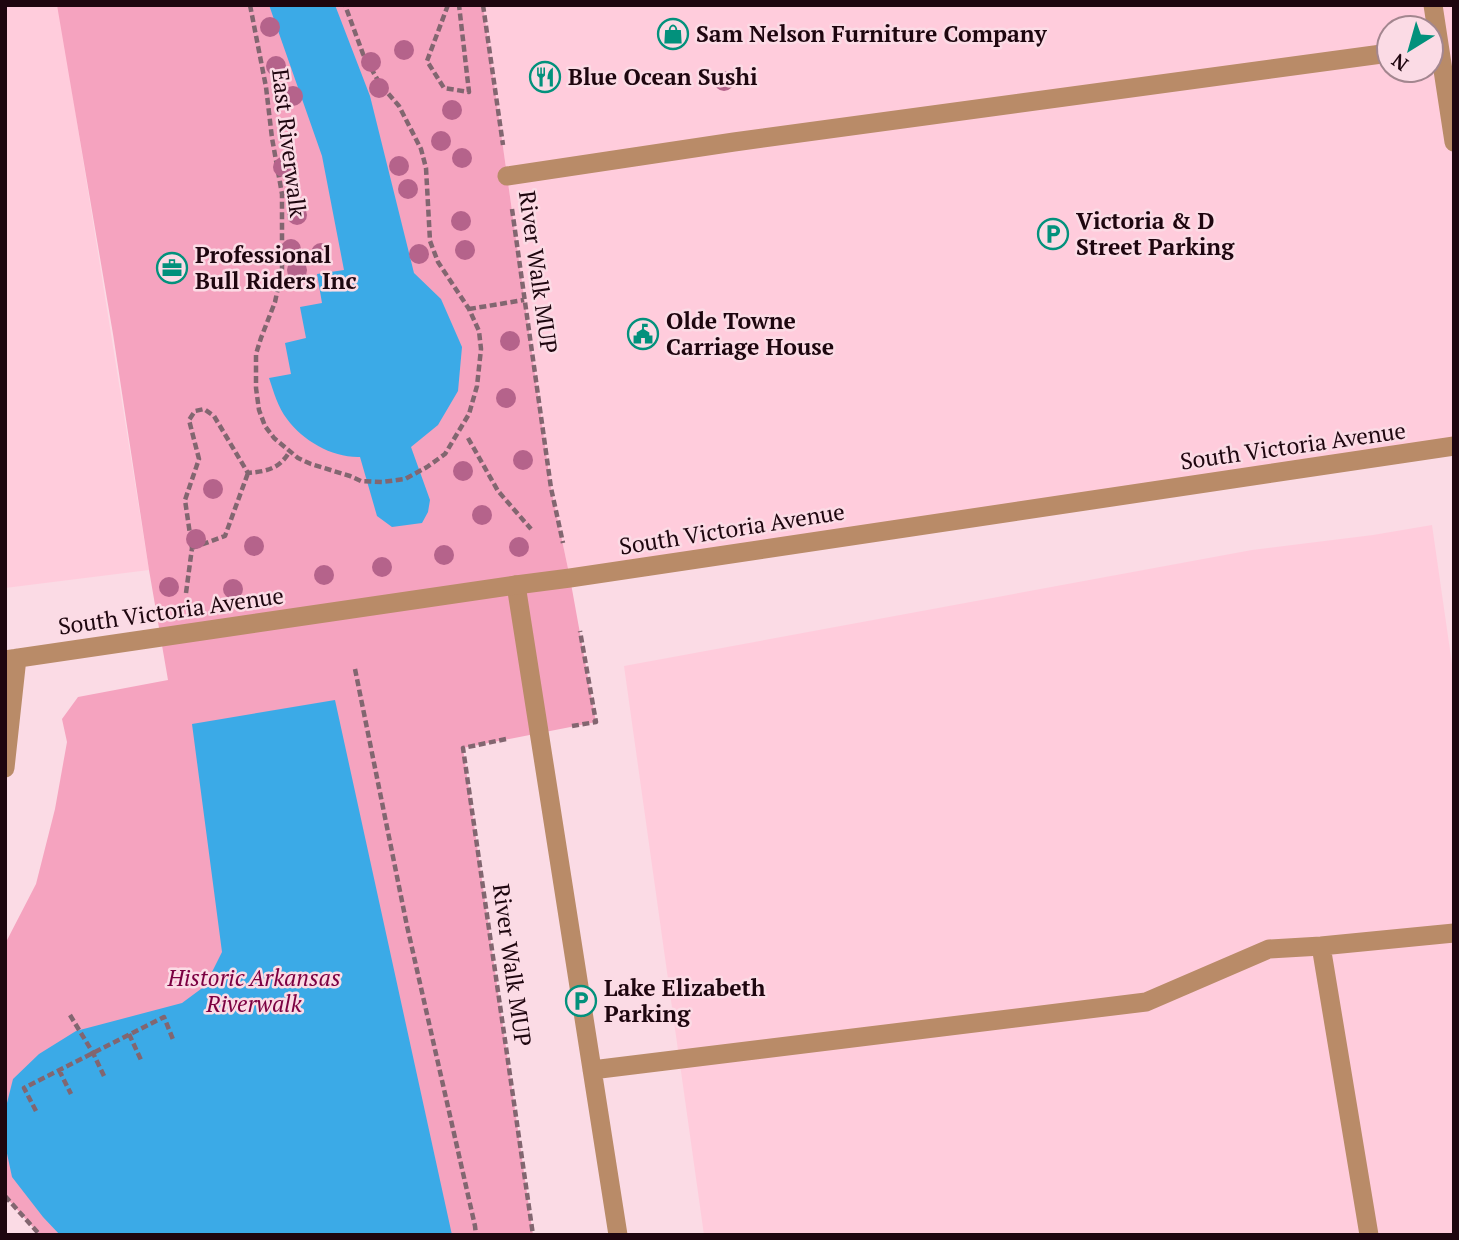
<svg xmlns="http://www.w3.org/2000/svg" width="1459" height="1240" font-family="'PT Serif',serif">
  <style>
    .built { fill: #ffccdc; fill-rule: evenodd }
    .green { fill: #f5a3bf }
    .water { fill: #3baae7 }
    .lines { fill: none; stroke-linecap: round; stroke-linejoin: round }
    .path { stroke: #826670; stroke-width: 4.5; stroke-dasharray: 7 3.5; stroke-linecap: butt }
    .service { stroke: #b98b68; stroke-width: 19 }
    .minor { stroke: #b98b68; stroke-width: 19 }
    .tree { fill: #b5638b }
    .labels { text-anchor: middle; stroke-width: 5; stroke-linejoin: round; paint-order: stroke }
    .poi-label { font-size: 23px; font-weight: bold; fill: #1e060f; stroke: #fbdbe5; text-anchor: start }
    .street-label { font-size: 23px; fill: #1e060f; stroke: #fbdbe5 }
    .park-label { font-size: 23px; font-style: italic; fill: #7c0042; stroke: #fbdbe5 }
  </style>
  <rect width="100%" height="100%" fill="#fbdbe5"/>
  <path class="built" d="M5,5H59L76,116L149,570L5,588Z
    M483,5H1454V446L570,578L551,488ZM1389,28H1431V70H1389Z
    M1432,525L1454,678V1235H704L624,666L1252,550L1373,535Z"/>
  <path class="green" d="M57,5H483L551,488L570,578L596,722L463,748L533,1235H40L5,1196V944L36,884L55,809L67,742L62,719L78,697L168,680L149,570L113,334Z"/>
  <path class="water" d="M269,5H335L370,96L414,273L441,299L462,347L458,391L438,425L411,447L430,500L428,512L422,523L392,527L377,516L360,457C333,458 303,441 287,419C278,407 274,393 269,378L291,374L285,343L306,338L300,307L322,303L317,274L344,270L322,156Z
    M335,700L452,1235H60L43,1217L12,1177L5,1144V1111L13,1079L39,1054L76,1031L182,1003L205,986L222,952L192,724Z"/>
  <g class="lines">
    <path class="path" d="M250,5L266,87L272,138L282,194V269L275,302L261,338L256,354V388L259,410L265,426L274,438L298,458L311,464L350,476L361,481L382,482L405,479L427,467L445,454L469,414L477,386L481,349L479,331L469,309L438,262L430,241L426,168L421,149L399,106L380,84L363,54L345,5
      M448,5L427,61L444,88L469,92L459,5
      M483,5L503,145
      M512,209L551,488L563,543
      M469,309L524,300
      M468,438L498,491L531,529
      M192,548L225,536L248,473
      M186,593L192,548L185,500L199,459L189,420L195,411L204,409L214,416L248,473C268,471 279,469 290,451
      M355,669L407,926L475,1226L476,1235
      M572,726L596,722L580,631
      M506,739L463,748L533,1235
      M70,1015L93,1053L104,1076
      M129,1034L141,1060
      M59,1070L71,1094
      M36,1111L24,1088L164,1017L174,1042
      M5,1196L40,1235"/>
    <path class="service" d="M507,176L734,142L1389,53
      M516,585L618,1235
      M1321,946L1369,1235
      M592,1070L1146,1002L1269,949L1321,946L1454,933"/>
    <path class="minor" d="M1433,5L1454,142
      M5,660L516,585L570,578L1454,446
      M5,768L17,658"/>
  </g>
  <g class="tree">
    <circle cx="270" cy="27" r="10"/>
    <circle cx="404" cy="50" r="10"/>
    <circle cx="371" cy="62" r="10"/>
    <circle cx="276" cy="66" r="10"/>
    <circle cx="724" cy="81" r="10"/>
    <circle cx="379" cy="88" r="10"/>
    <circle cx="293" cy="96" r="10"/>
    <circle cx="452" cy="110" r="10"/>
    <circle cx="441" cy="141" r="10"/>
    <circle cx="462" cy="158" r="10"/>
    <circle cx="399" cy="166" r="10"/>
    <circle cx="283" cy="167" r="10"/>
    <circle cx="408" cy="189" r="10"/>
    <circle cx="297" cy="215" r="10"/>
    <circle cx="461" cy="221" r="10"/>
    <circle cx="291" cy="249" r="10"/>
    <circle cx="465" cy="250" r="10"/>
    <circle cx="321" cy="253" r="10"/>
    <circle cx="419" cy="254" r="10"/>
    <circle cx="297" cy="270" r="10"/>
    <circle cx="510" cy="341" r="10"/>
    <circle cx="506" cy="398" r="10"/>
    <circle cx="523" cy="460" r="10"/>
    <circle cx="463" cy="471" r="10"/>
    <circle cx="213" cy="489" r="10"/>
    <circle cx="482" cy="515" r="10"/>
    <circle cx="196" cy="539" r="10"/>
    <circle cx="254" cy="546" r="10"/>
    <circle cx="519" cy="547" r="10"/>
    <circle cx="444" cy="555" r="10"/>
    <circle cx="382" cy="567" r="10"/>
    <circle cx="324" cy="575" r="10"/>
    <circle cx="169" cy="587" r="10"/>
    <circle cx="233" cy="589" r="10"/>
  </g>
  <defs>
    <g id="shop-ring" transform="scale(1.575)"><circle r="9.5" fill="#fbdbe5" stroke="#02917c" stroke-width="1.5"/><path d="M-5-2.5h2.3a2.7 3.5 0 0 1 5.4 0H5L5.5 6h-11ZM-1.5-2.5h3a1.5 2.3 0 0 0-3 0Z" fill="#02917c"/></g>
    <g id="restaurant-ring" transform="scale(1.575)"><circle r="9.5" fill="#fbdbe5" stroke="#02917c" stroke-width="1.5"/><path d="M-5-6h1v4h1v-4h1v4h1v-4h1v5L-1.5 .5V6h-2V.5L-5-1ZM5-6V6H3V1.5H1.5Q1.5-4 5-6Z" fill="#02917c"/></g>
    <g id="parking-ring" transform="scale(1.575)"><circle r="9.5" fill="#fbdbe5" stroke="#02917c" stroke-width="1.5"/><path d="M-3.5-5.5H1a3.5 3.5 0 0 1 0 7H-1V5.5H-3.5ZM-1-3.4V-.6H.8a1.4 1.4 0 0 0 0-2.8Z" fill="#02917c"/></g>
    <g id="office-ring" transform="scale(1.575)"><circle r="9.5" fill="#fbdbe5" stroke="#02917c" stroke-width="1.5"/><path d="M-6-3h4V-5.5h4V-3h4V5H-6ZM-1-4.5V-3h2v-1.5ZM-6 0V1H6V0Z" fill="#02917c"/></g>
    <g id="civic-ring" transform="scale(1.575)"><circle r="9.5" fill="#fbdbe5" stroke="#02917c" stroke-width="1.5"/><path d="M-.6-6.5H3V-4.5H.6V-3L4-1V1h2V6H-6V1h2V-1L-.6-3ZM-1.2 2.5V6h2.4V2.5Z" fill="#02917c"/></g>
  </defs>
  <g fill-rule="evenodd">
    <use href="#shop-ring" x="673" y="34"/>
    <use href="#restaurant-ring" x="545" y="77"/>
    <use href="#parking-ring" x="1053" y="234"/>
    <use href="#office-ring" x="172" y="268"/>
    <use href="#civic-ring" x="643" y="334"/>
    <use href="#parking-ring" x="581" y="1001"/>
  </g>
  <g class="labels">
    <g class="poi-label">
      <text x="696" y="42">Sam Nelson Furniture Company</text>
      <text x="568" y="85">Blue Ocean Sushi</text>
      <text x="1076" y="229">Victoria &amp; D<tspan x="1076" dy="26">Street Parking</tspan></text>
      <text x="195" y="263">Professional<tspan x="195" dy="26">Bull Riders Inc</tspan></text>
      <text x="666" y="329">Olde Towne<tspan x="666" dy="26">Carriage House</tspan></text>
      <text x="604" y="996">Lake Elizabeth<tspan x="604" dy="26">Parking</tspan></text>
    </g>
    <g class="street-label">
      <text transform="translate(289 143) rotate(83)" y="8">East Riverwalk</text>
      <text transform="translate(538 272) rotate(82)" y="8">River Walk MUP</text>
      <text transform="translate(1293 446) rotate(-8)" y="8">South Victoria Avenue</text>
      <text transform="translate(732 529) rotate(-9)" y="8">South Victoria Avenue</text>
      <text transform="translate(171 611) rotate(-8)" y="8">South Victoria Avenue</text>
      <text transform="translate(512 965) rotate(82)" y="8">River Walk MUP</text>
    </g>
    <g class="park-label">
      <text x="254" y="986">Historic Arkansas<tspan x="254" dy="26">Riverwalk</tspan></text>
    </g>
  </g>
  <rect width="1459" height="1240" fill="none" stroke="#1e060f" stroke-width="14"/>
  <g transform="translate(1410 49) rotate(217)"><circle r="33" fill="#fbdbe5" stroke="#a3868f" stroke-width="2"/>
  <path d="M0-5L12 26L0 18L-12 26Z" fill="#02917c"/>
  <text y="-10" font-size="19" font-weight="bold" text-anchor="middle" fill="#1e060f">N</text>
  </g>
</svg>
